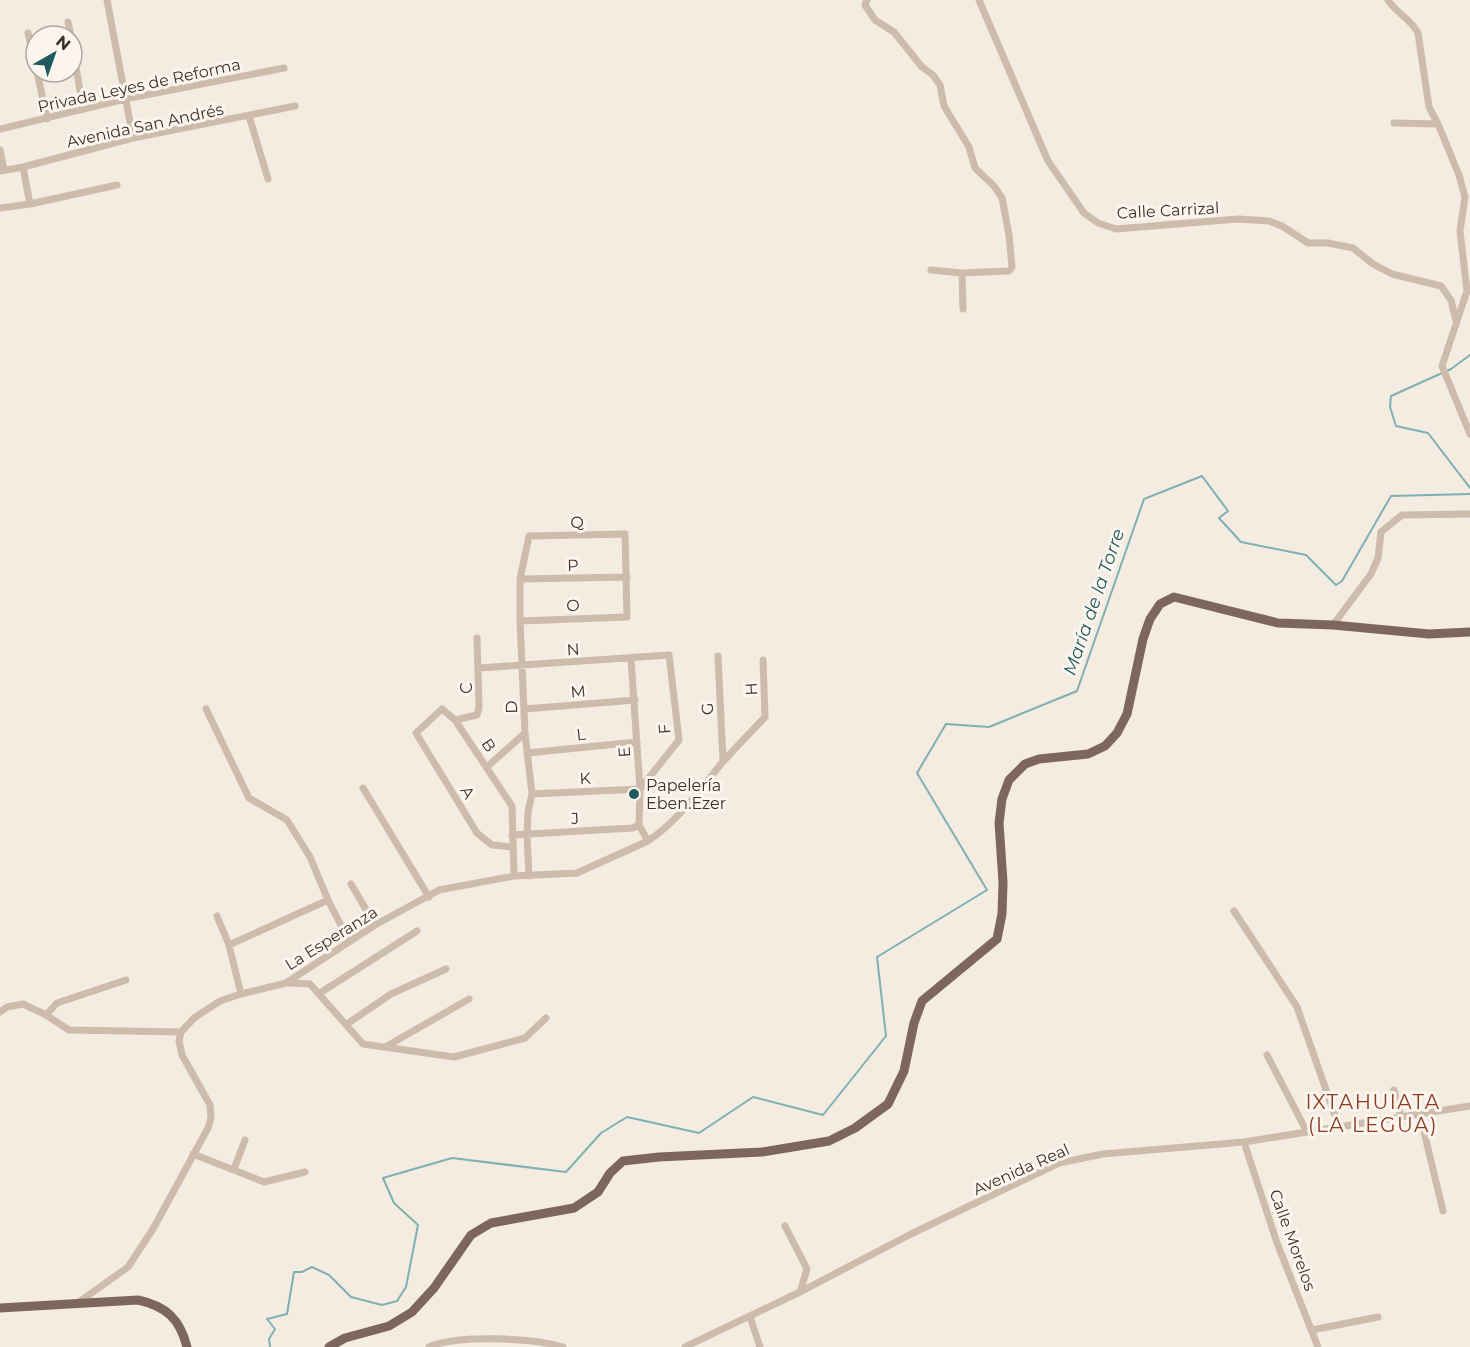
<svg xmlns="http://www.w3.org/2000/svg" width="1470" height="1347" font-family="Montserrat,sans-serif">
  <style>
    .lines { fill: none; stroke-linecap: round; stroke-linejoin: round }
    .stream { stroke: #7fb0b2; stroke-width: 2 }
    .minor { stroke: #cdbbac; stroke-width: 7 }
    .major { stroke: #7d675c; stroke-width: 9 }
    .poi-dot { fill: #1f5a5e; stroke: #fbf5ee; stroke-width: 2 }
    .labels { text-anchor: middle; stroke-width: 6; stroke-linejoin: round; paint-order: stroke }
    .street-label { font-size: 16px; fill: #3b302b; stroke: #fbf5ee }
    .poi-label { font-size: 16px; fill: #3b302b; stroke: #fbf5ee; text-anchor: start }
    .water-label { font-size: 18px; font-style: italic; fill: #1f5a5e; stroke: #fbf5ee }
    .quarter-label { font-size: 20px; letter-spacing: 1.5px; fill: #8c3b22; stroke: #fbf5ee }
  </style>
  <rect width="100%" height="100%" fill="#f4ebe1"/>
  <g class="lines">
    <path class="stream" d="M1470,355L1451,369L1391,396L1390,407L1396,426L1428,433L1470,488
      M270,1347L269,1339L275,1329L267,1319L287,1314L294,1272H302L312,1267L329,1275L351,1297L382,1305L397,1301L406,1287L418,1225L394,1203L383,1178L452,1158L566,1172L601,1133L627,1117L699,1133L753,1097L823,1115L886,1036L877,957L987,890L917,773L946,724L989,727L1077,691L1144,499L1202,476L1228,511L1219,518L1241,542L1306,555L1336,585L1342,581L1391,496L1470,494"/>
    <path class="minor" d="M107,0L133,138
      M867,0L865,5L875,20L894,32L922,67L933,75L940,85L944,106L969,147L975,168L994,186L1002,198L1009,235L1012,267L1009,271L962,273L931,270
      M979,0L1048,161L1084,213L1098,223L1116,229L1238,219L1269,221L1282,226L1308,243H1328L1353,248L1373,264L1392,274L1441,286L1451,300L1456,321
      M1388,0C1396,13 1411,19 1418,33L1429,107L1438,124L1459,175L1465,197L1460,231L1467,291L1442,366L1470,434
      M68,22L71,36
      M28,33L36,68
      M72,44L83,108
      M37,72L47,119
      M249,116L268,179
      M1394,123L1438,124
      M0,129L125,99L284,68
      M0,150L4,170
      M23,167L30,204
      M0,171L23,167L133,138L295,106
      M0,208L30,204L117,185
      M962,273L963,309
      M520,579L627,577
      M520,621L627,617L625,534L529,536L520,579V621L525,733L532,794L528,812L527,835L529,876
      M1333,625L1371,574L1378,558L1381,532L1402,515L1470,514
      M718,656L723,761
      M631,659L640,789L639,825L648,841
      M479,668L669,655L679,740L640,789L532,794
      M206,709L249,798L287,820L310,857L328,900L349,941
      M525,709L635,700
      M455,720L477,715L479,708L477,638
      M527,753L637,742
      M487,767L525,733
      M363,788L429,897
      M512,835L633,828L639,825
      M512,847L492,845L477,833L416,733L442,709L455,720L512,806L514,876
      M351,884L375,925
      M1234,911L1297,1007L1339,1127
      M217,916L229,945L241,994
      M229,945L328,900
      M287,983L310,984L363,1044L454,1057L525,1038L546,1018
      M320,993L417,931
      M0,1012L7,1007L23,1004L46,1015L69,1030L181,1032
      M46,1015L57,1003L126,980
      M347,1024L391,994L446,969
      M387,1046L469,999
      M1267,1055L1307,1132
      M1394,1090L1401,1117
      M1420,1115L1443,1211
      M1244,1142L1277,1243L1318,1347
      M193,1154L264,1182L305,1172
      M234,1169L245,1140
      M785,1226L807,1269L800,1292
      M79,1302L128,1267L153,1229L208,1128L211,1118L210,1105L182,1055L179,1041L181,1032L194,1018L220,1001L241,994L286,983L375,925L439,890L514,876L577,873L648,841C677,822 699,791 721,764C735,748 751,732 765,717L763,660
      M750,1317L760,1347
      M1312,1330L1378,1317
      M429,1347C457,1334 533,1338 563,1347
      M685,1347L800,1292L911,1234L1059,1163L1103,1154L1244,1142L1470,1106"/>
    <path class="major" d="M0,1308L138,1300C166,1306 180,1319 187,1347
      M329,1347L345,1338L389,1326L412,1312L434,1288L471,1235L491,1223L574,1208L598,1192L610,1173L623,1161L659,1157L762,1152L829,1141L855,1128L888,1104L904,1071L914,1023L922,1001L997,939L1002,914L1003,882L999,823L1002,799L1009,780L1025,764L1039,759L1088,754L1105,746L1117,733L1127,714L1143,639L1150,619L1160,604L1174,597L1278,623L1333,625L1429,634L1470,632"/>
  </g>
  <circle class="poi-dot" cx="634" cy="794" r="6"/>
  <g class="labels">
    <g class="street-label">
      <text transform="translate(139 85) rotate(-12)" y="6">Privada Leyes de Reforma</text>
      <text transform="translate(145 125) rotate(-12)" y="6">Avenida San Andrés</text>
      <text transform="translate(1168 210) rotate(-3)" y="6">Calle Carrizal</text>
      <text transform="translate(577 522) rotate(-1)" y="6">Q</text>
      <text transform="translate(573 565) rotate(-1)" y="6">P</text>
      <text transform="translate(573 605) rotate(-2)" y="6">O</text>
      <text transform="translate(573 649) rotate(-4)" y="6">N</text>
      <text transform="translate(466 688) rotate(-90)" y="6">C</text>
      <text transform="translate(751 689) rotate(-93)" y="6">H</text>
      <text transform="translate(578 691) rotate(-5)" y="6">M</text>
      <text transform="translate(511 707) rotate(-92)" y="6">D</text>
      <text transform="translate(707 709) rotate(-93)" y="6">G</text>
      <text transform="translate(664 729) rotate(-95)" y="6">F</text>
      <text transform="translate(581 734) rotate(-6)" y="6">L</text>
      <text transform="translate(489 745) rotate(56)" y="6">B</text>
      <text transform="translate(624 752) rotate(-94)" y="6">E</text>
      <text transform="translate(585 778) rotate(-3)" y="6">K</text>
      <text transform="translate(468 792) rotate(59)" y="6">A</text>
      <text transform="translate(575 818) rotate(-4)" y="6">J</text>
      <text transform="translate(331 938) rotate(-32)" y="6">La Esperanza</text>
      <text transform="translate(1021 1169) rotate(-24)" y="6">Avenida Real</text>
      <text transform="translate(1293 1240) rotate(70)" y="6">Calle Morelos</text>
    </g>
    <g class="poi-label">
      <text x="646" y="791">Papelería<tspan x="646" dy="18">Eben.Ezer</tspan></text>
    </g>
    <g class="water-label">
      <text transform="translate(1094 602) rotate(-71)" y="6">María de la Torre</text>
    </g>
    <g class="quarter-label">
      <text x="1373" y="1109">IXTAHUIATA<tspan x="1373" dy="23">(LA LEGUA)</tspan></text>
    </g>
  </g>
  <g transform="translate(54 54) rotate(40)"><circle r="28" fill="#fbf5ee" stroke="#aea6a0" stroke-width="1.5"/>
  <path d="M0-4.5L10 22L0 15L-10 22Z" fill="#1f5a5e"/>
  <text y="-9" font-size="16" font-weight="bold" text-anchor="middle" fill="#3b302b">N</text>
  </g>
</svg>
